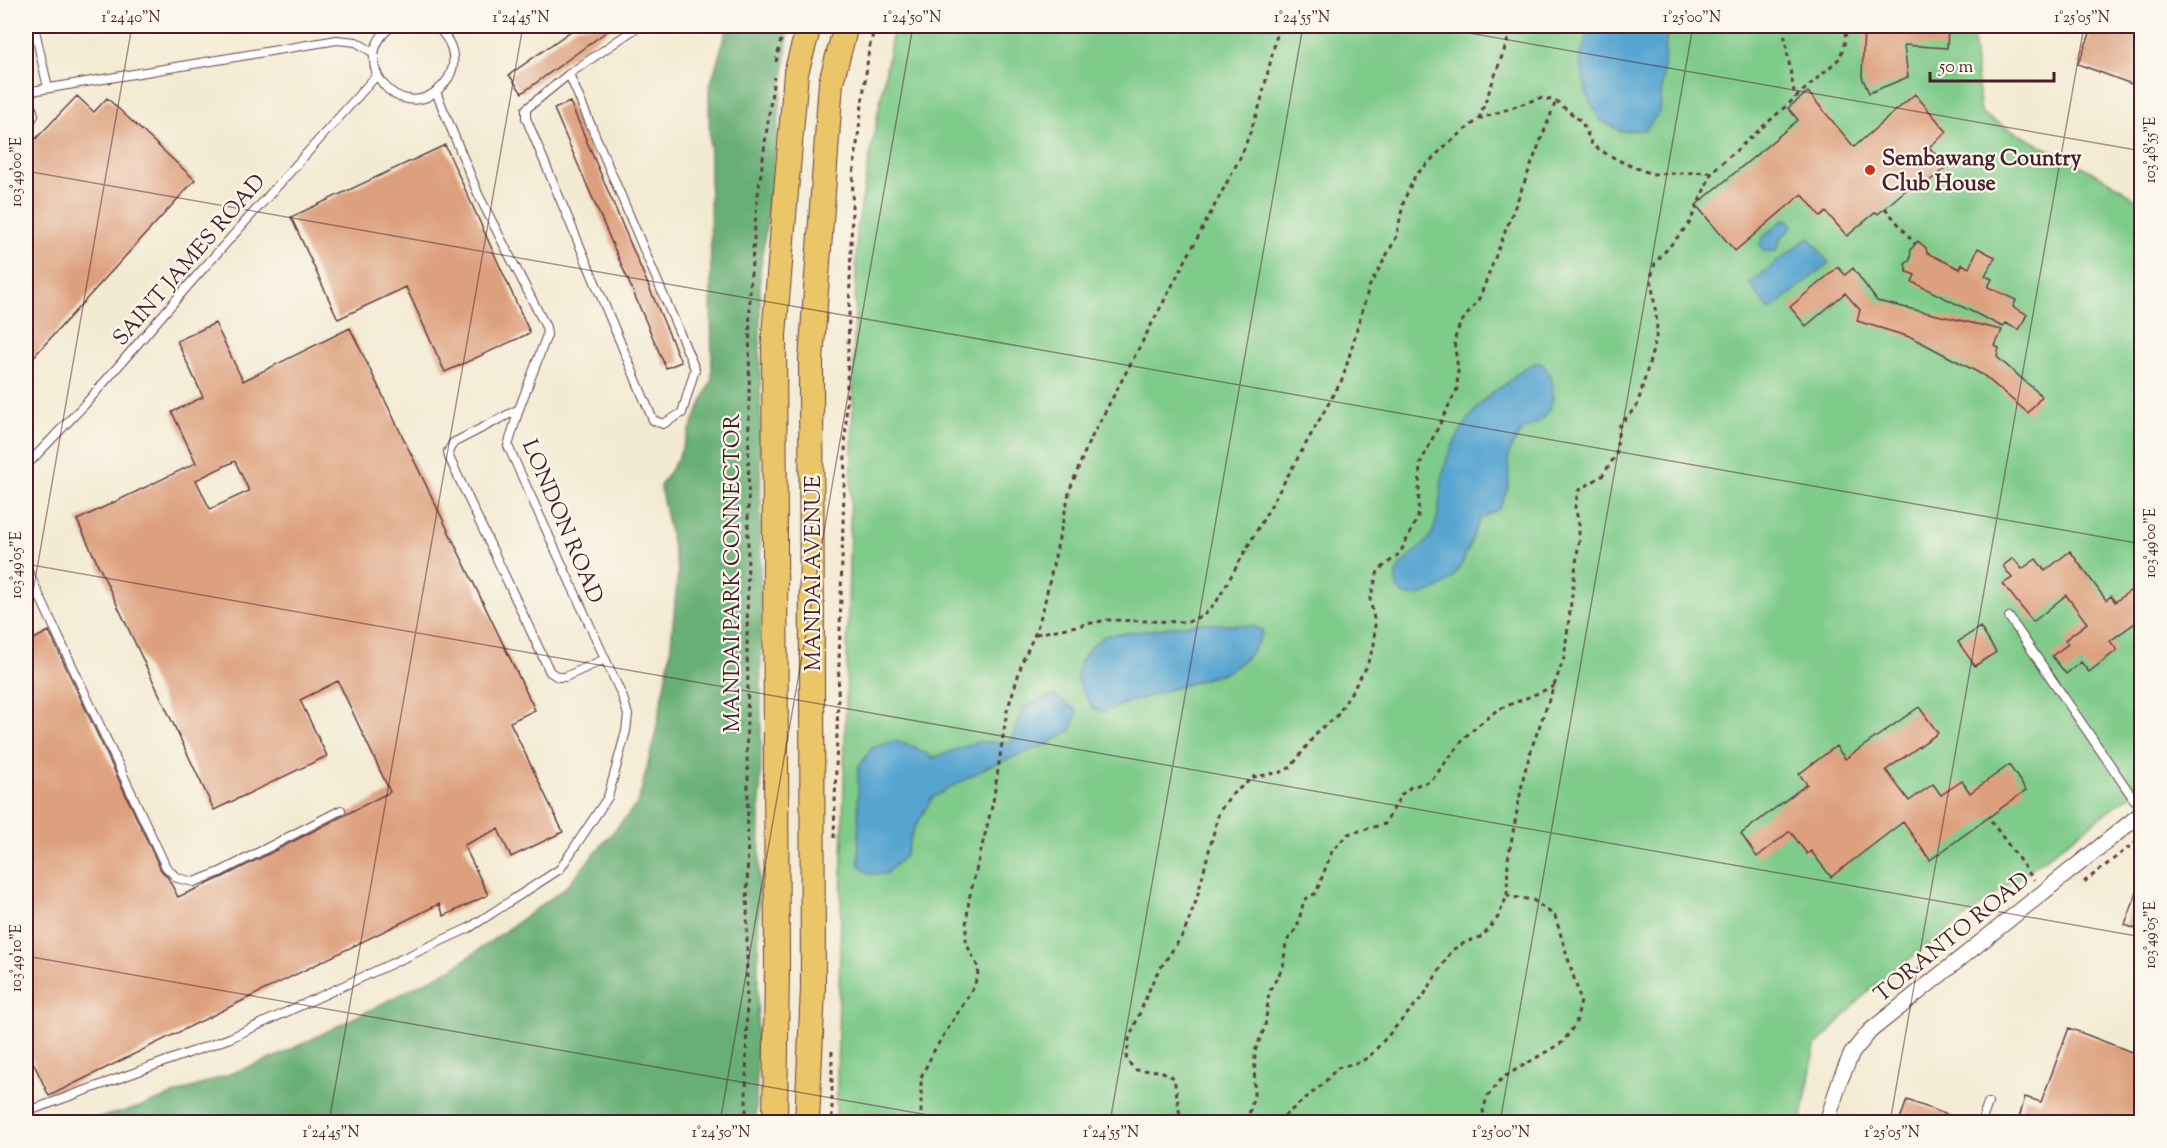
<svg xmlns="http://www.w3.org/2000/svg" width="2167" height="1148" font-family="'Sorts Mill Goudy',serif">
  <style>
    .green { fill: #7fcb8a; stroke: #64755a; stroke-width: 1.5 }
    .forest { fill: #67af76; stroke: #586750; stroke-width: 1.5 }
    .water { fill: #56a5d0; stroke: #50627e; stroke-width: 1.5 }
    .building { fill: #dda07e; fill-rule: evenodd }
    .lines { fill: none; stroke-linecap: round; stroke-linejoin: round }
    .lane-casing { stroke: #633d44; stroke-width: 10 }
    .street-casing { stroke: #633d44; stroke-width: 17 }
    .primary-casing { stroke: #633d44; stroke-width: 26 }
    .path { stroke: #633d44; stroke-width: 3; stroke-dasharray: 4.5 4.5; stroke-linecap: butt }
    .lane { stroke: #fff; stroke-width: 8 }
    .street { stroke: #fff; stroke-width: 15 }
    .primary { stroke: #ebc669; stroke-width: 24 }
    .ticks { fill: none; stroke: #4a1f2b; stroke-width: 1.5; stroke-opacity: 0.45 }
    .poi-dot { fill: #c8321e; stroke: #fbf7ec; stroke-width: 2 }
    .labels { text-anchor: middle; stroke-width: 4.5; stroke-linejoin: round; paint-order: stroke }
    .poi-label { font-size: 22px; font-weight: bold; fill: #4a1f2b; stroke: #fbf7ec; text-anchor: start }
    .street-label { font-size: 22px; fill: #4a1f2b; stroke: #fbf7ec }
    .neatline { fill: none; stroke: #4a1f2b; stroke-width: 2 }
    .ticks-label { font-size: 15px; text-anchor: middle; fill: #4a1f2b }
  </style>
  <rect width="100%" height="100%" fill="#fbf7ec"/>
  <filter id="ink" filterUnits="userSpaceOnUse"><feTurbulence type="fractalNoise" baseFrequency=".0167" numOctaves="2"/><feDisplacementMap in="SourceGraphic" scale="12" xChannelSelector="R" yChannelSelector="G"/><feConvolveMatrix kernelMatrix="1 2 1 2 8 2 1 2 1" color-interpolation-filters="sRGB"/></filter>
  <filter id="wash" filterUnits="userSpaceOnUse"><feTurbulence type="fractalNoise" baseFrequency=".008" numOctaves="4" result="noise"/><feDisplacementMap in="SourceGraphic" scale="24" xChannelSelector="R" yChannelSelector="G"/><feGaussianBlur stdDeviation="1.35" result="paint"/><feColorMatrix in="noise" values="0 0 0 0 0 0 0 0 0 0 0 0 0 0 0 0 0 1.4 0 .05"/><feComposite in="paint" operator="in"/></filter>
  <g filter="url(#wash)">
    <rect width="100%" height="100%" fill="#f3ead2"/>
    <path class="green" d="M894,26H1972L1981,114L2115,184L2141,203V787L1872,987L1815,1047L1801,1122H836L857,228Z"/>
    <path class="forest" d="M728,26H789L771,190L760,272L761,749L756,1122H79L134,1109L276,1057L453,968L564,889L638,803L655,736L670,655L678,571L660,486L677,460L712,379L709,89Z"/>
    <path class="water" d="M1589,26H1667L1660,112L1645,130L1620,131L1600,120L1587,95L1580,59Z
      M1784,219L1788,220L1792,225L1790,230L1781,237L1776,251H1764L1760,245L1762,238Z
      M1809,237L1829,263L1770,310L1749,284Z
      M1541,363C1555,376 1557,398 1546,415C1542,422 1535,424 1527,428C1519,432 1512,445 1509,454C1507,465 1510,477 1508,487C1506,495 1502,502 1499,509L1481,518C1470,537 1467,563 1451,579C1438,592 1395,611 1396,577C1396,561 1423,550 1430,537C1443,514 1438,489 1445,466C1452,441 1470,414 1488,396C1494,391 1500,388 1507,383C1518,373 1525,364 1541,363Z
      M1201,623L1252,626L1263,630C1259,648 1244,660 1229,671L1124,704L1105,712L1093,709L1077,680L1079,665L1089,649L1104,636Z
      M1052,695L1078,711L1071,730L1048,744L987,767L932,798L913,830L905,856L885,874H870L859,865L858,768L872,748L894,741L915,747L933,758L977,742H1011L1023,708Z"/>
    <g id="blocks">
      <path class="building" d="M578,26H614L522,93L509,75Z
        M1864,26H1948L1947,48L1904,45L1908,77L1869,93L1862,77Z
        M2093,26H2142V88L2078,64Z
        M1808,92L1854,147L1915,94L1947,132L1929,147L1946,167L1919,190L1914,183L1878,214L1876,212L1847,236L1826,212L1821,217L1802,194L1735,251L1696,205L1798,120L1788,108Z
        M77,96L94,112L107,98L195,180L26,365V149Z
        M570,102L681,362L666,368L554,109Z
        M445,145L530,333L445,372L406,287L338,319L291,217Z
        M1918,241L1926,248L1927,253L1960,269L1962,264L1969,268L1978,248L1995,257L1985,276L1992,279L1988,287L2016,300L2013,307L2027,314L2019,330L2005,323L2003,327L1912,282L1915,275L1907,272L1905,264L1910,260L1911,249Z
        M1838,267L1845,275L1853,268L1877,301L2002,330L1995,346L1999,348L1997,357L2042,396L2028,413L1983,375L1913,338L1857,321L1860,310L1845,293L1806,326L1790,307Z
        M215,323L243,381L350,328L535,710L510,722L563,832L511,857L498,829L464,845L488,895L444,916L439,904L49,1096L26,1047V643L49,631L161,870L168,878L178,897L223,877L390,792L338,681L300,700L327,756L214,810L77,520L196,463L172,412L203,397L177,341ZM235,461L249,491L210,509L196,480Z
        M2070,551L2106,600L2111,596L2115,602L2142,582V618L2110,641L2117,650L2089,672L2081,662L2066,674L2052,656L2068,644L2065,640L2087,623L2066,595L2033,622L2003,584L2012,578L2003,566L2013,558L2022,569L2036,559L2045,571Z
        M1980,627L1996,652L1975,666L1958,642Z
        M1919,707L1938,733L1886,770L1909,801L1933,784L1941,795L1962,781L1970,793L2009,765L2026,790L1930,860L1903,822L1831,877L1811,851L1807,854L1790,831L1757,857L1741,834L1807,784L1799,774L1836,746L1845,759Z
        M2140,884H2142V931L2125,925Z
        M2069,1028L2142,1056V1092L2130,1122H2018L2025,1097L2041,1102Z
        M1907,1100L1964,1121V1122H1899Z"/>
    </g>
  </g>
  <g filter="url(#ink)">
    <use href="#blocks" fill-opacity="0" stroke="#633d44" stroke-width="1.5"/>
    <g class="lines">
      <g class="lane-casing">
        <path id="lane" d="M34,26L48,88
          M392,26C345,61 400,125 439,89C446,83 451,76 453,66C455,49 448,37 436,26
          M445,33L455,26
          M569,74L695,369L682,413L663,424L653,420L526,118V109L569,74L639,26
          M26,92L337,40L356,42L374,53
          M26,131L34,115L27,91
          M519,409L453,443L448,452L449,457L550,672L558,677H565L605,659
          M26,466L88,401L193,280L377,75
          M26,567L166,867L177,878L194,882L220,872L341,810
          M26,602L38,595
          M2009,617L2142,811
          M26,1112L230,1038L469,928L560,869L608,797L626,731L628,715L623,698L508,446L519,409L547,335L546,327L479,196L436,92
          M1981,1122L1988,1103"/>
      </g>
      <g class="street-casing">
        <path id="street" d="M1827,1122L1840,1080L1852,1053L1870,1031L2142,813"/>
      </g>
      <g class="primary-casing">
        <path id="primary" d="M775,1122L777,966L774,335L796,73L809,26
          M807,1122L813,988L811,360L831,82L846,26"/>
      </g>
      <path class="path" d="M1783,26L1795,98
        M776,62L784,26
        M1479,119L1513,26
        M1885,208L1915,244
        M1036,634L1107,620L1188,622L1205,614L1217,601L1343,378L1369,287L1396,238L1404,200L1415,176L1445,146L1479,119L1540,98L1556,101L1582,122L1592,145L1605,153L1626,164L1652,174L1712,172
        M1991,821L2034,880
        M834,838L853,176L869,49L875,26
        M2084,882L2142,837
        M832,1051V1122
        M746,1122L748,771C744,733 750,695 747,656L750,286L757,202L774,77
        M921,1122V1077L935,1049L974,987L979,969L966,943V925L969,899L993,802L1007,711L1023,660L1035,634L1043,610L1070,489L1088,444L1242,154L1260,105L1279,26
        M1181,1122L1174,1078L1161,1071L1136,1070L1126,1060L1129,1039L1155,976L1184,933L1196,901L1219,812L1231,795L1254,777L1281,772L1291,767L1318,731L1337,716L1366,668L1374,645L1375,624L1370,599L1378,571L1400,553L1418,517L1420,464L1457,389L1458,369L1454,341L1460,324L1479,299L1556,101
        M1247,1122L1254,1095L1255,1051L1265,1027L1269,992L1283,967L1286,942L1297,928L1304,900L1316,893L1332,851L1348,834L1385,824L1401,795L1411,787L1431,781L1466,736L1481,723L1497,710L1555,686
        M1277,1122L1324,1083L1337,1068L1360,1062L1369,1057L1424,995L1452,950L1466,942L1483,936L1498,917L1507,896L1508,859L1524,774L1533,744L1564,658L1579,540V524L1575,507L1578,491L1602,476L1616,455L1619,426L1637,406L1656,339L1657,323L1651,278L1655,263L1689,224L1712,172L1840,58L1845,41L1846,26
        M1487,1122L1483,1111L1487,1097L1502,1078L1563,1042L1576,1023L1581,1001L1555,916L1533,900L1507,896"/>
      <use href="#lane" class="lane"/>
      <use href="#street" class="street"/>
      <use href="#primary" class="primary"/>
    </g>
  </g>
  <path class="ticks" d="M1429,26L2142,151M26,171L2142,544M26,564L2142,937M26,632L132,26M26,956L968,1122M329,1122L523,26M720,1122L913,26M1110,1122L1303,26M1500,1122L1693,26M1890,1122L2084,26"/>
  <circle class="poi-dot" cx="1870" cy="170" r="6"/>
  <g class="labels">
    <g class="poi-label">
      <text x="1882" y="165">Sembawang Country<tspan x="1882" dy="25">Club House</tspan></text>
    </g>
    <g class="street-label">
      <text transform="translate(188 259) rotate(-49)" y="8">SAINT JAMES ROAD</text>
      <text transform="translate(564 521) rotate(67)" y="8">LONDON ROAD</text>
      <text transform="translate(731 573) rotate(-90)" y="8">MANDAI PARK CONNECTOR</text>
      <text transform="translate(812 573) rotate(-90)" y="8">MANDAI AVENUE</text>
      <text transform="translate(1951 936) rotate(-39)" y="8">TORANTO ROAD</text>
    </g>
  </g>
  <rect width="2167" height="1148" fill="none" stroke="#fbf7ec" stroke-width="66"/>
  <path d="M1930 72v9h124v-9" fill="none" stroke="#4a1f2b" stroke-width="3"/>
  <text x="1939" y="72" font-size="18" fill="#4a1f2b" stroke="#fbf7ec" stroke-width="4.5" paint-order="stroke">50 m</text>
  <rect x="33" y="33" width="2101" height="1082" class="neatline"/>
  <g class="ticks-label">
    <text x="131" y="22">1°24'40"N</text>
    <text x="521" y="22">1°24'45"N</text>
    <text x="912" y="22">1°24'50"N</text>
    <text x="1302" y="22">1°24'55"N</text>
    <text x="1692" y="22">1°25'00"N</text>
    <text x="2082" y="22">1°25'05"N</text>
    <text transform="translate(2150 150) rotate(-90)" y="5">103°48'55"E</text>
    <text transform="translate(16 172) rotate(-90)" y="5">103°49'00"E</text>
    <text transform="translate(2150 543) rotate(-90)" y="5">103°49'00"E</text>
    <text transform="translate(16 565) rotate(-90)" y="5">103°49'05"E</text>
    <text transform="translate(2150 935) rotate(-90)" y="5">103°49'05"E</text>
    <text transform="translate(16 958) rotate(-90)" y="5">103°49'10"E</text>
    <text x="331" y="1137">1°24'45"N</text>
    <text x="721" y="1137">1°24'50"N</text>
    <text x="1111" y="1137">1°24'55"N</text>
    <text x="1501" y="1137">1°25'00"N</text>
    <text x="1892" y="1137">1°25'05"N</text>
  </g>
</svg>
